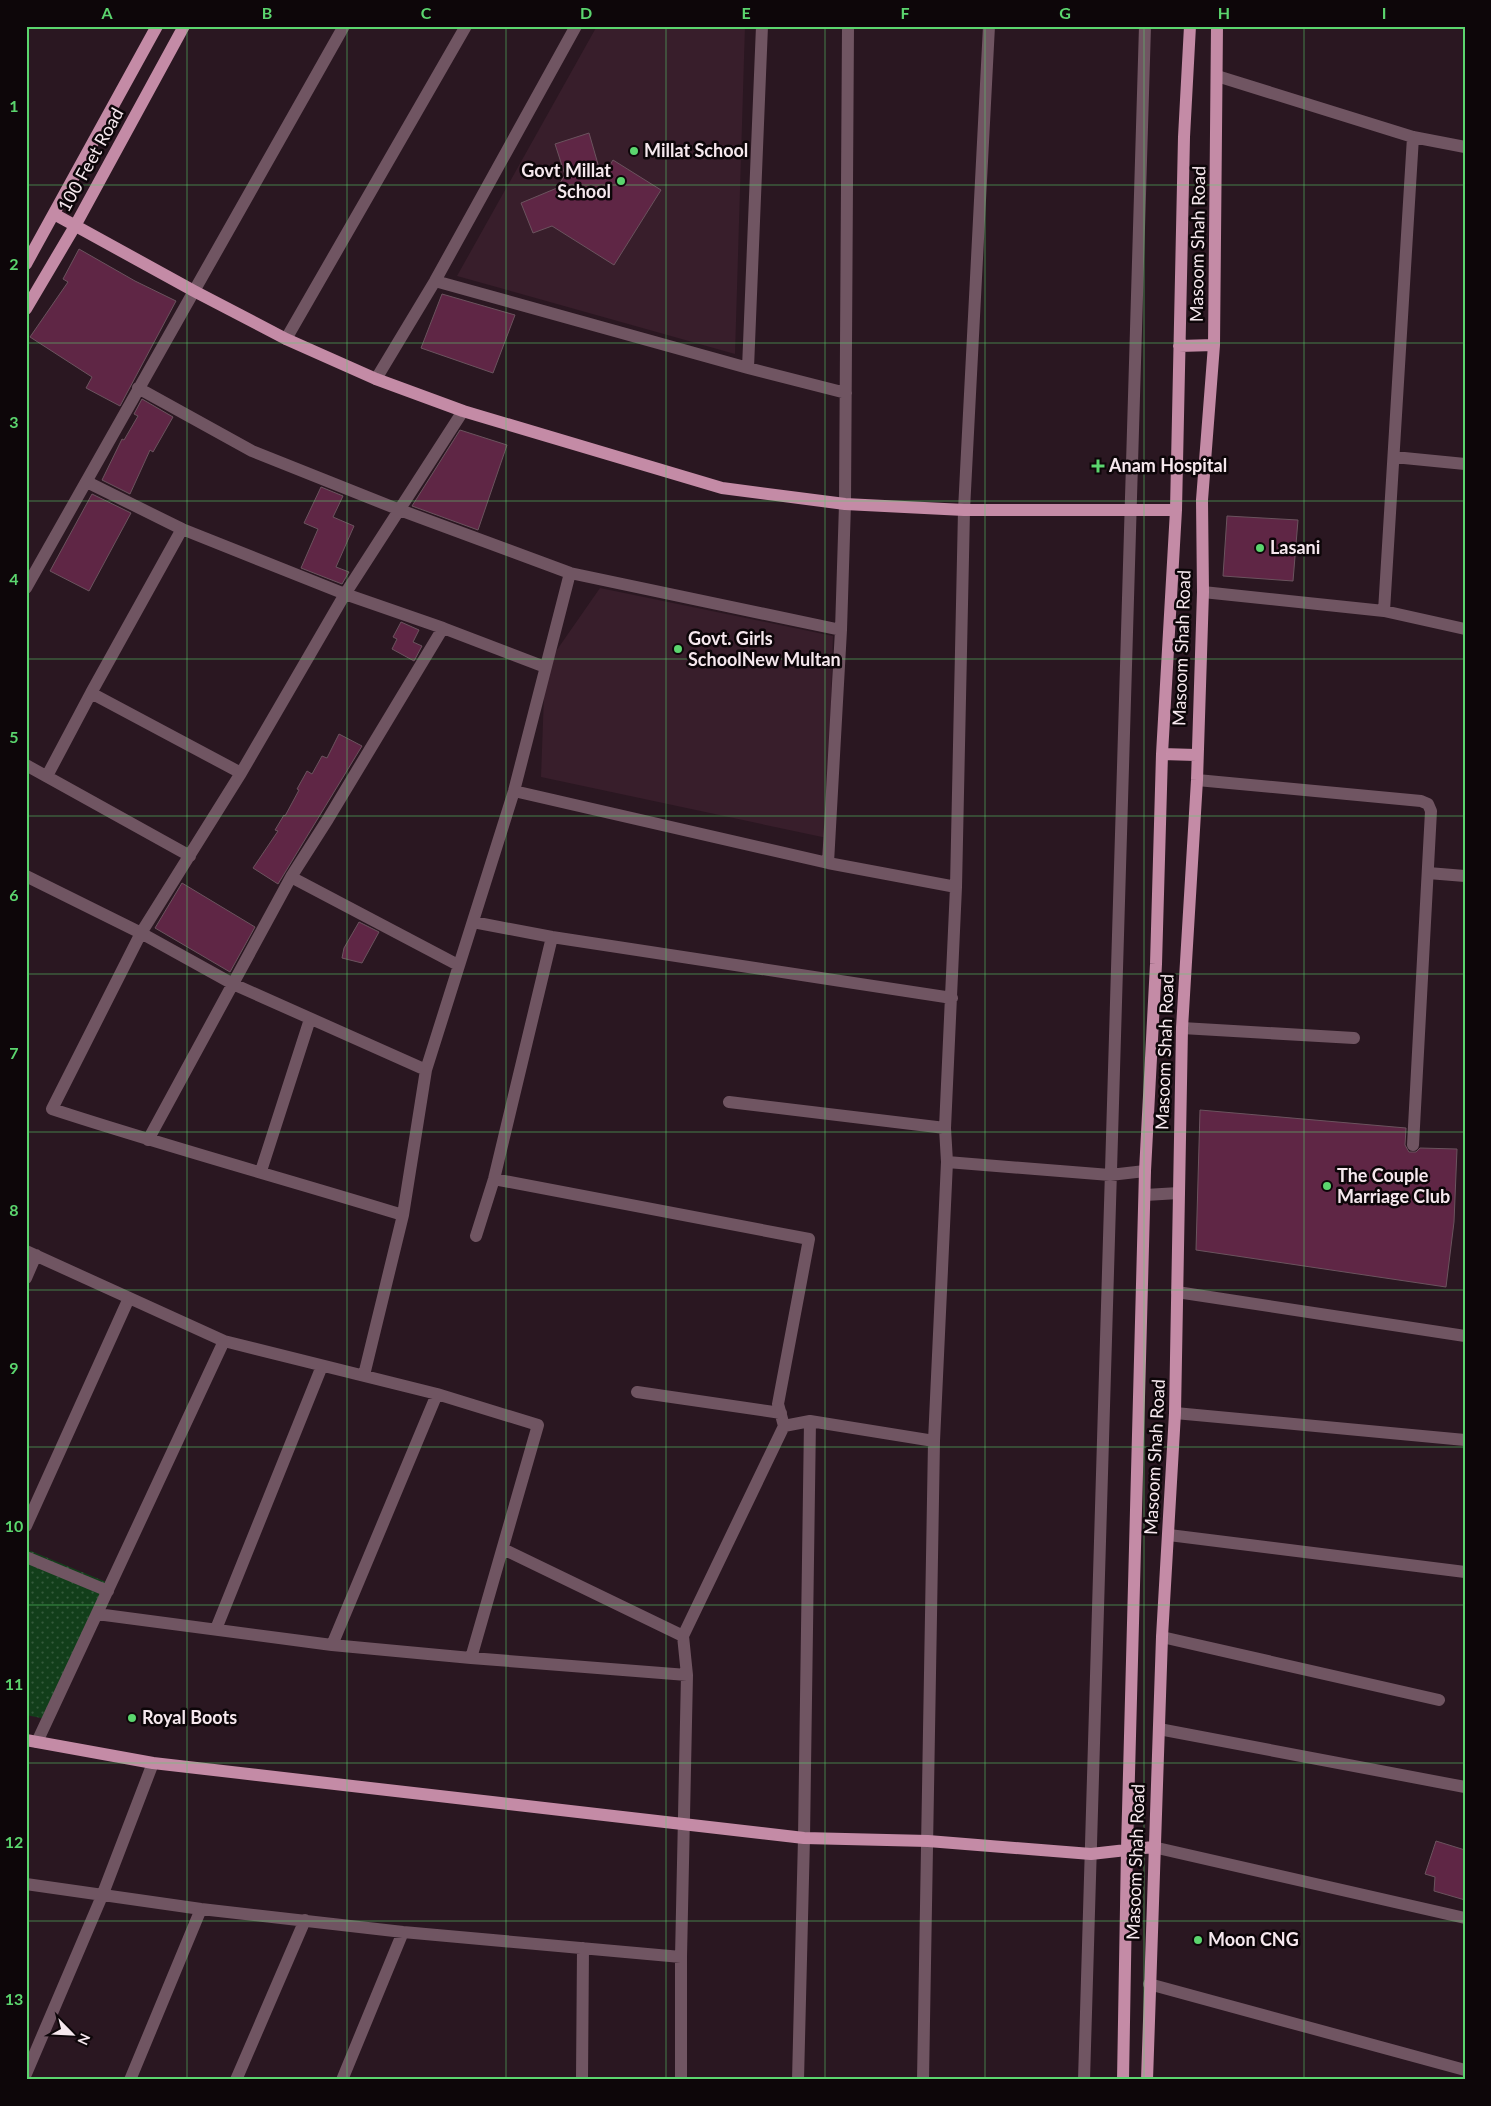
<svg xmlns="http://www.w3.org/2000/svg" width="1491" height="2106" font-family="Lato,sans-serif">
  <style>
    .built { fill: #381e2b }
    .park { fill: url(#park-dots) }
    .building { fill: #5f2645; stroke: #6b535e }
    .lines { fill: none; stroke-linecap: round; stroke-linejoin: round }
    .minor { stroke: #705562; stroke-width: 12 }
    .major { stroke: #c48ba6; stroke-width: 12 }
    .grid { fill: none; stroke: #5bd56e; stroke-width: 1; stroke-opacity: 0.55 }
    .poi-dot { fill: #5bd56e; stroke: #0d0609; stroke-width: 2 }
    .labels { text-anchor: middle; stroke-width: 5; stroke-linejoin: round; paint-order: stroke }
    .poi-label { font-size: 18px; font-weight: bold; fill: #f6e8ee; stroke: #0d0609; text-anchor: start }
    .street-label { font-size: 18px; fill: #f6e8ee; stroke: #0d0609 }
    .neatline { fill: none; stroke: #5bd56e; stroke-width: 2 }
    .grid-label { font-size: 16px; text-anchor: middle; font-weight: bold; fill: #5bd56e }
  </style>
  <defs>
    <pattern id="park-dots" width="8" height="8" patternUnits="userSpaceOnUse" patternTransform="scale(1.25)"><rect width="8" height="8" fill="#123e1a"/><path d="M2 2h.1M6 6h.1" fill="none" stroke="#355a3c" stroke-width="1.8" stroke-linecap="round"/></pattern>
  </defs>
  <rect width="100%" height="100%" fill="#2a1721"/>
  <path class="built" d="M597,26H745L735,354L457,276Z
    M600,588L833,636L827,838L541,777L545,667Z"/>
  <path class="park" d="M26,1549L111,1584L46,1719L26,1715Z"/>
  <path class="building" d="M589,133L602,178L613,160L661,190L614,265L552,226L533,233L521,203L557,188L565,175L555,144Z
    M79,249L135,281L176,301L120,406L86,388L92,377L30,337L68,282L63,279Z
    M442,294L515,315L493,373L421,348Z
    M142,399L173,417L153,452L150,450L130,494L102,480L122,439L124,440L138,416L134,414Z
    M460,430L507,445L478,530L412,506Z
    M321,487L343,496L333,517L354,526L336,567L349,572L342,584L301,568L318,529L304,523Z
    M92,494L131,513L89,591L50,571Z
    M1227,516L1298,520L1293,581L1223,576Z
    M401,622L419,630L413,642L422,646L414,661L392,649L397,639L393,637Z
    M339,734L362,746L278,884L253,868L278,831L275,830L284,815L285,816L299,790L297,789L307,771L312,774L322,756L327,758Z
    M182,883L255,927L230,972L155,928Z
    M359,922L379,932L362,963L342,958L344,948Z
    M1200,1110L1406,1128L1405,1145L1409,1152H1416L1420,1148L1457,1149L1454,1222L1446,1287L1196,1250Z
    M1436,1841L1465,1850V1900L1434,1891L1435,1877L1425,1874Z"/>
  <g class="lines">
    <path class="minor" d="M1217,76L1413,137L1465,147
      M435,281L748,368L846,393
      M286,339L466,26
      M748,368L762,26
      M376,379L435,281L576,26
      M138,388L252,451L400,510L570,573L841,630
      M1394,457L1465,464
      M87,482L182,529
      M26,588L344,26
      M1203,592L1384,611L1465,629
      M1384,611L1413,137
      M26,765L190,856
      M241,773L91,693L182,529L345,594L443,628L545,667
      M47,776L91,693
      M1197,780L1421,801L1428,804L1431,811L1413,1145
      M514,791L828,863L956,887
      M828,863L841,630L845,504L848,26
      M1428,873L1465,876
      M26,876L141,933L233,984L426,1070
      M291,877L458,965
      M473,922L552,937L952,998
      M1182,1028L1354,1038
      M729,1102L945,1128
      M148,1140L291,877L328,819L443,628
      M947,1162L1110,1175L1145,1171
      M261,1171L310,1019
      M494,1179L809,1239L778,1404L784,1426
      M1145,1195L1179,1193
      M403,1215L426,1070L514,791L570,573
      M476,1236L494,1179L552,937
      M26,1251L224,1341L437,1394L538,1425L471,1658
      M26,1278L36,1255
      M1177,1292L1465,1336
      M364,1375L403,1215C286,1179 168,1147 52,1109L141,933L241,773L345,594L463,411
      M637,1392L781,1413
      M1175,1413L1465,1440
      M26,1526L129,1298
      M1169,1535L1465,1572
      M503,1549L683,1636
      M26,1557L108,1591
      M97,1614L332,1645L471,1658L687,1675
      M216,1629L322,1366
      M1162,1637L1439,1700
      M332,1645L437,1394
      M1159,1729L1465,1787
      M37,1742L224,1341
      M1153,1847L1465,1918
      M26,1884L201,1909L403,1932L681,1957
      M1149,1984L1465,2070
      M26,2074L102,1896L153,1763
      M130,2080L201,1909
      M236,2080L305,1920
      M342,2080L403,1932
      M582,2080L583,1948
      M681,2080V1957L687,1675L683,1636L784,1426L810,1421L934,1441
      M798,2080L804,1838L810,1421
      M923,2080L934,1441L947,1162L945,1128L956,887L964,510L989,26
      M1084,2080L1145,26"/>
    <path class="major" d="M54,214L194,291L286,339L376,379L463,411L722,488L845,504L964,510H1176
      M26,264L157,26
      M26,309L75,226L184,26
      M1179,346L1214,345
      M1162,754L1196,755
      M26,1740L153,1763L804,1838L928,1841L1091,1854L1153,1847
      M1123,2080L1127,1849L1145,1171L1156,964L1162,754L1176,510L1184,137L1190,26
      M1147,2080L1162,1637L1175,1413L1182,1028L1197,780L1203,592L1202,500L1214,345L1217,26"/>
  </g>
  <path class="grid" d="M187,26V2080M347,26V2080M506,26V2080M666,26V2080M825,26V2080M985,26V2080M1144,26V2080M1304,26V2080M26,185H1465M26,343H1465M26,501H1465M26,659H1465M26,816H1465M26,974H1465M26,1132H1465M26,1290H1465M26,1447H1465M26,1605H1465M26,1763H1465M26,1921H1465"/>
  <g class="poi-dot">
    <circle cx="634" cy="151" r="5"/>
    <circle cx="621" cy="181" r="5"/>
    <path d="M1095.5 458.5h5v5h5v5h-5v5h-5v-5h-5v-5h5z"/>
    <circle cx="1260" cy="548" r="5"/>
    <circle cx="678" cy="649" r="5"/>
    <circle cx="1327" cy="1186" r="5"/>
    <circle cx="132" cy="1718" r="5"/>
    <circle cx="1198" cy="1940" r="5"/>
  </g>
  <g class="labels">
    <g class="poi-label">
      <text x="644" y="157">Millat School</text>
      <text x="611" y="177" text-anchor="end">Govt Millat<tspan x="611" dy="21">School</tspan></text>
      <text x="1109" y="472">Anam Hospital</text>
      <text x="1270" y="554">Lasani</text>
      <text x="688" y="645">Govt. Girls<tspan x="688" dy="21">SchoolNew Multan</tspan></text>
      <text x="1337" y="1182">The Couple<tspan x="1337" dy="21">Marriage Club</tspan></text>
      <text x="142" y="1724">Royal Boots</text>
      <text x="1208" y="1946">Moon CNG</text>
    </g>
    <g class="street-label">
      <text transform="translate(91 160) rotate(-61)" y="6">100 Feet Road</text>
      <text transform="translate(1198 244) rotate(-89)" y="6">Masoom Shah Road</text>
      <text transform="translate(1182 648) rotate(-88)" y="6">Masoom Shah Road</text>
      <text transform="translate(1165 1052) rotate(-88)" y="6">Masoom Shah Road</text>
      <text transform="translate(1155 1457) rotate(-87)" y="6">Masoom Shah Road</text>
      <text transform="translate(1136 1862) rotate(-88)" y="6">Masoom Shah Road</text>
    </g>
  </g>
  <rect width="1491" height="2106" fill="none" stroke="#0d0609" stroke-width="55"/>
  <g transform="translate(72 2034) rotate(114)" stroke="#0d0609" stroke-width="4" paint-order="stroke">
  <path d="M0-4L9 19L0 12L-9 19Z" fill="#f6e8ee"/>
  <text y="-8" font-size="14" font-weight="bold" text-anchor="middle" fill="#f6e8ee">N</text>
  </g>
  <rect x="28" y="28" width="1436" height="2050" class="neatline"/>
  <g class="grid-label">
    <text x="107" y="19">A</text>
    <text x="267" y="19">B</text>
    <text x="426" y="19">C</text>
    <text x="586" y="19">D</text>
    <text x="746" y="19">E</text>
    <text x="905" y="19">F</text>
    <text x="1065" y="19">G</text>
    <text x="1224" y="19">H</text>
    <text x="1384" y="19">I</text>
    <text x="14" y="112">1</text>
    <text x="14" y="270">2</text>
    <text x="14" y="428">3</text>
    <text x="14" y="585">4</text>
    <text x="14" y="743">5</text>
    <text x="14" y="901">6</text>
    <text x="14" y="1059">7</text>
    <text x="14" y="1216">8</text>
    <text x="14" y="1374">9</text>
    <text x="14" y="1532">10</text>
    <text x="14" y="1690">11</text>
    <text x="14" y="1848">12</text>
    <text x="14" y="2005">13</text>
  </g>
</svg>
